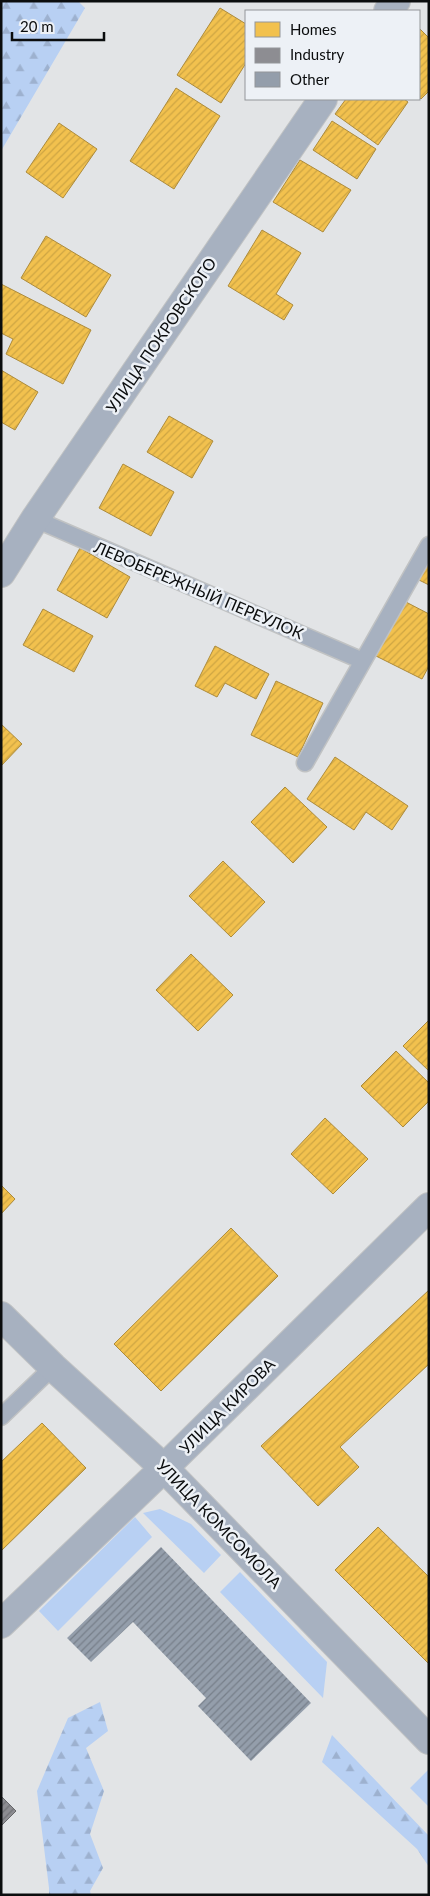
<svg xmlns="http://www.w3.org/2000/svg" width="430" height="1896" font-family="Lato,sans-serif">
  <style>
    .green { fill: #b8d0f3 }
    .forest { fill: url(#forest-firs) }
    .homes { fill: url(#homes-hatch); stroke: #ad8b3b }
    .industry { fill: url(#industry-hatch); stroke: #66676a }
    .building { fill: url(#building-hatch) }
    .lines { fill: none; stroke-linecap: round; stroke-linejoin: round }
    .service-casing { stroke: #c0c2c3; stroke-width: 19 }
    .minor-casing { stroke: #c0c2c3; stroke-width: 30 }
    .service { stroke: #a7b1c0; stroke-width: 16 }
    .minor { stroke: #a7b1c0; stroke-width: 28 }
    .labels { text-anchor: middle; stroke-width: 5; stroke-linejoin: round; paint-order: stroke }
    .street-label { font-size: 16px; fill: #0b0d0e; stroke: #edf1f6 }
  </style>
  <defs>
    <pattern id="forest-firs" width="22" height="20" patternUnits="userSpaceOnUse" patternTransform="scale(1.25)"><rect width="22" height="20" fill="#b8d0f3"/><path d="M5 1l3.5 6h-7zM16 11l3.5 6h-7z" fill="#9db1cf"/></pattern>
    <pattern id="homes-hatch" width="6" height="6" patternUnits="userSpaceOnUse" patternTransform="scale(1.25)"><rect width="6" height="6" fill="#f2c14e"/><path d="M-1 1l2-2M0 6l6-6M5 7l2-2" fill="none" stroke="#cea543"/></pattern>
    <pattern id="industry-hatch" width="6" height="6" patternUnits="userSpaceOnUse" patternTransform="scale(1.25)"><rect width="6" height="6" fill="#8d8d92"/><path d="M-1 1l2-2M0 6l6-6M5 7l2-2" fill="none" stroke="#717276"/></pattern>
    <pattern id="building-hatch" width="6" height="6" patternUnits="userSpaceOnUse" patternTransform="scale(1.25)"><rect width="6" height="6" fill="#949eab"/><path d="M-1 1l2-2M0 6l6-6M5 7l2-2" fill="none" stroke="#777f8a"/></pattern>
  </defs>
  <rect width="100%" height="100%" fill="#e2e4e6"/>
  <path class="green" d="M160,1509L191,1524L221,1555L204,1573L143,1513Z
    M135,1517L152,1537L58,1631L39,1611Z
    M240,1572L327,1662L323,1698L220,1592Z
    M429,1769V1807L410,1788Z"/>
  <path class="forest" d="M1,1H78L85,8L1,151Z
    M100,1702L108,1731L86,1748L104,1791L90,1834L103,1868L90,1891L91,1895H49V1888L37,1791L68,1718Z
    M332,1735L429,1836V1867L417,1849L322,1762Z"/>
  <path class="homes" d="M220,8L246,24V63L221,103L177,75Z
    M419,28L429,38V91L421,99L419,97Z
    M176,88L220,116L174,189L130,161Z
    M346,99H404L408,102L378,145L335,114Z
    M332,121L376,149L357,179L313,150Z
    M59,123L97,149L63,198L26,172Z
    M300,160L351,190L323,232L273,202Z
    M262,230L301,253L276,294L293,305L284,320L228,286Z
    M46,236L111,275L86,317L21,278Z
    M1,284L91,330L63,384L6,354L13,339L1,333Z
    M1,370L38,392L15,430L1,422Z
    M169,416L213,441L192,478L147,452Z
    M123,464L174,492L151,536L99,508Z
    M80,548L130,577L107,618L57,590Z
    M429,558V585L417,579Z
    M404,601L429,614V666L422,679L376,656Z
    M43,609L93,636L74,672L23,645Z
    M215,646L269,674L256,699L225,683L217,697L195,686Z
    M276,681L323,703L298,757L251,735Z
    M1,724L22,744L1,766Z
    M335,757L408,806L392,830L366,812L354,830L307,799Z
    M285,787L327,827L293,863L251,822Z
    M223,861L265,902L231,937L189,896Z
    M191,954L233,995L198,1031L156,990Z
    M429,1020V1071L403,1046Z
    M396,1051L429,1083V1101L403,1127L361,1086Z
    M325,1118L368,1159L333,1194L291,1154Z
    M1,1185L15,1199L1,1214Z
    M231,1228L278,1276L161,1391L114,1344Z
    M429,1290V1364L340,1447L359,1467L318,1506L261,1446Z
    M42,1423L86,1468L1,1551V1462Z
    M378,1527L429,1577V1664L335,1570Z"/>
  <path class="industry" d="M1,1796L16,1811L1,1826Z"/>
  <path class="building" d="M161,1547L311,1703L251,1761L198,1706L206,1698L133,1622L91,1662L67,1638Z"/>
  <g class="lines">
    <g class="service-casing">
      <path id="service" d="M35,519L363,661
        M305,763L429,545
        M1,1417L53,1367"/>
    </g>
    <g class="minor-casing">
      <path id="minor" d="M388,11L396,1
        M1,573L35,519L323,99
        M1,1316L53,1367L164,1468L429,1740
        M1,1624L164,1468L429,1207"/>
    </g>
    <use href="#service" class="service"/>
    <use href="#minor" class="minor"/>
  </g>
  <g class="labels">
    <g class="street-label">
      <text transform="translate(161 335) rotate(-56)" y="6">УЛИЦА ПОКРОВСКОГО</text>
      <text transform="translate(199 590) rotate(23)" y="6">ЛЕВОБЕРЕЖНЫЙ ПЕРЕУЛОК</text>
      <text transform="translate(227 1406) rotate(-45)" y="6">УЛИЦА КИРОВА</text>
      <text transform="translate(219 1524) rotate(46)" y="6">УЛИЦА КОМСОМОЛА</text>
    </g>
  </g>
  <rect width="430" height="1896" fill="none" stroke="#0b0d0e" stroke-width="5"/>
  <rect x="245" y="10" width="175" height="90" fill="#edf1f6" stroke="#939699"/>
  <rect x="255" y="22" width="25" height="15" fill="#f2c14e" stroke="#939699"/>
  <text x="290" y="35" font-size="15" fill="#0b0d0e">Homes</text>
  <rect x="255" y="48" width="25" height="15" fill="#8d8d92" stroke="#939699"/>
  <text x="290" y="60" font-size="15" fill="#0b0d0e">Industry</text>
  <rect x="255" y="72" width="25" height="15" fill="#949eab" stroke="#939699"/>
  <text x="290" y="85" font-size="15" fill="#0b0d0e">Other</text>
  <path d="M12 32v8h92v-8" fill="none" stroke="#0b0d0e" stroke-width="2.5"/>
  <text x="20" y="32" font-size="15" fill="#0b0d0e" stroke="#edf1f6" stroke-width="4" paint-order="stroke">20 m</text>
</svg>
